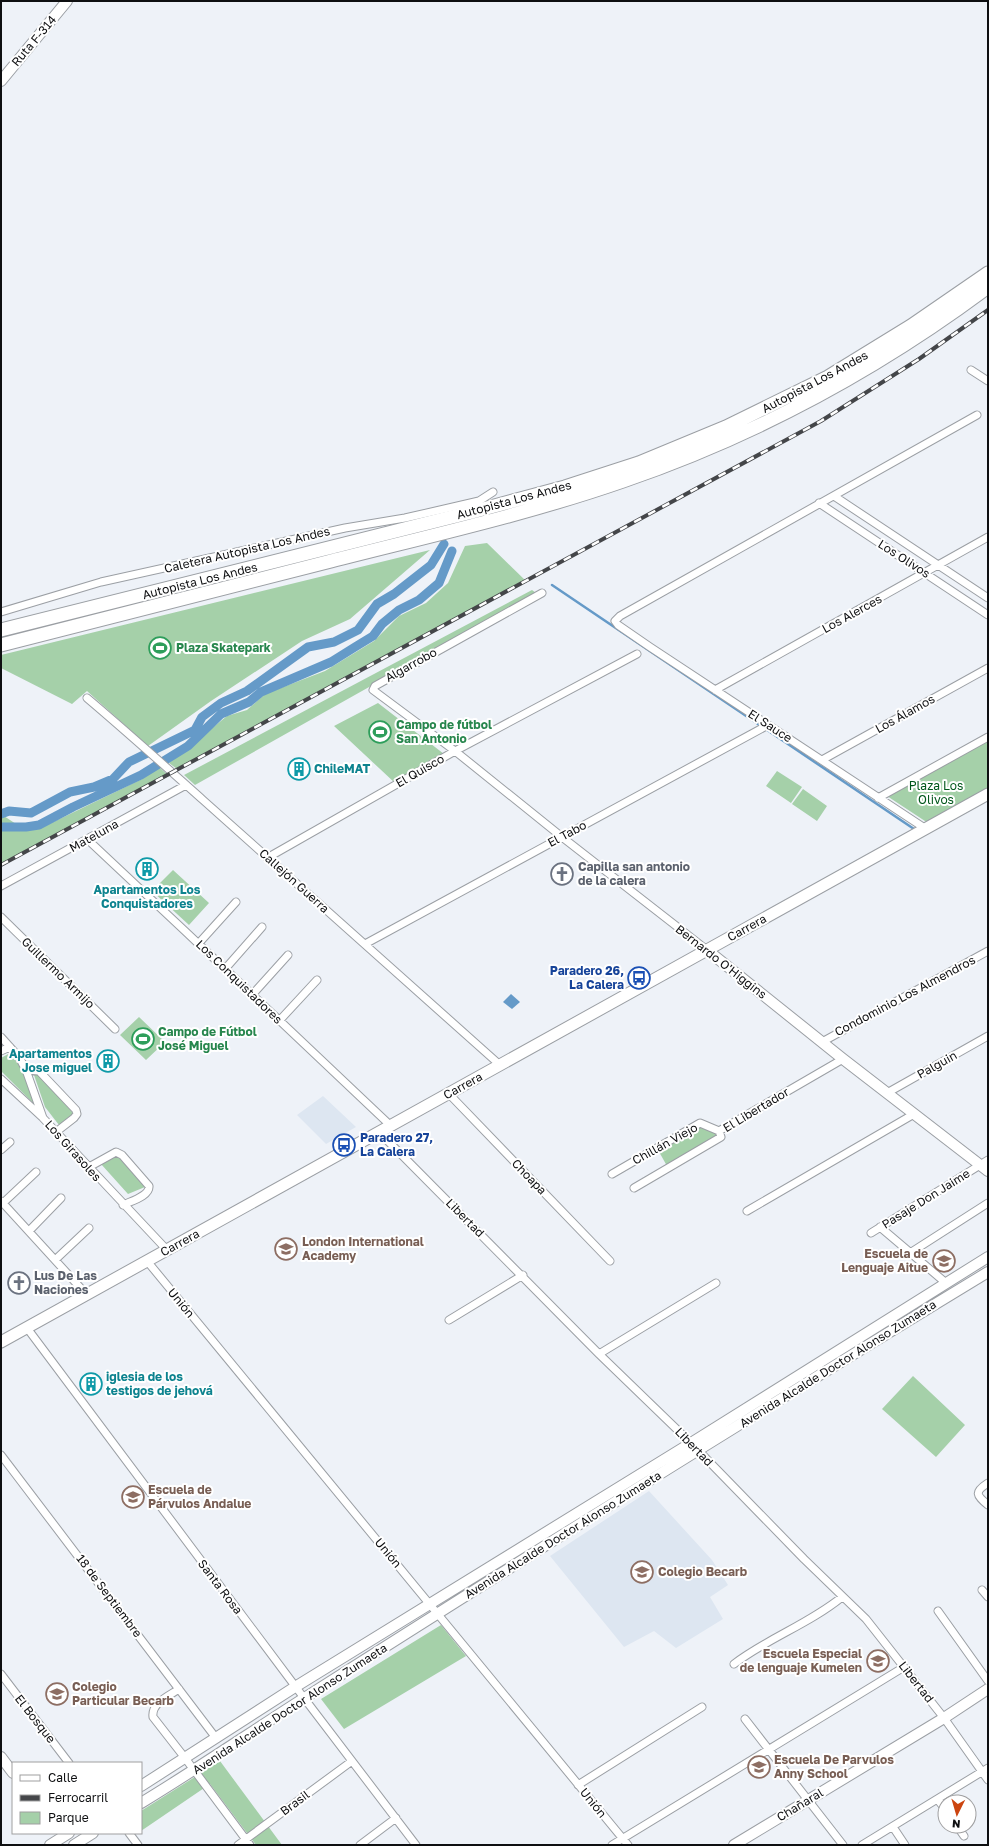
<svg xmlns="http://www.w3.org/2000/svg" width="989" height="1846" font-family="'Golos Text',sans-serif">
  <style>
    .built { fill: #dde6f1 }
    .green { fill: #a5d0a9 }
    .water { fill: #659ac8 }
    .lines { fill: none; stroke-linecap: round; stroke-linejoin: round }
    .stream { stroke: #659ac8; stroke-width: 2.5 }
    .canal { stroke: #659ac8; stroke-width: 9 }
    .street-casing { stroke: #9b9fa4; stroke-width: 9 }
    .secondary-casing { stroke: #9b9fa4; stroke-width: 12 }
    .primary-casing { stroke: #9b9fa4; stroke-width: 13 }
    .highway-casing { stroke: #9b9fa4; stroke-width: 15 }
    .street { stroke: #fff; stroke-width: 7 }
    .secondary { stroke: #fff; stroke-width: 10 }
    .primary { stroke: #fff; stroke-width: 11 }
    .highway { stroke: #fff; stroke-width: 13 }
    .rail-casing { stroke: #444649; stroke-width: 4 }
    .rail { stroke: #fff; stroke-width: 2.5; stroke-dasharray: 8; stroke-linecap: butt }
    .labels { text-anchor: middle; stroke-width: 4; stroke-linejoin: round; paint-order: stroke }
    .street-label { font-size: 12px; fill: #0e0f11; stroke: #fff }
    .leisure-label { font-size: 12px; font-weight: bold; fill: #27864d; stroke: #fff; text-anchor: start }
    .culture-label { font-size: 12px; font-weight: bold; fill: #0d838f; stroke: #fff; text-anchor: start }
    .park-label { font-size: 12px; fill: #00571b; stroke: #fff }
    .worship-label { font-size: 12px; font-weight: bold; fill: #5b616d; stroke: #fff; text-anchor: start }
    .transit-label { font-size: 12px; font-weight: bold; fill: #164399; stroke: #fff; text-anchor: end }
    .education-label { font-size: 12px; font-weight: bold; fill: #785e54; stroke: #fff; text-anchor: start }
  </style>
  <rect width="100%" height="100%" fill="#eef2f8"/>
  <path class="built" d="M323,1096L356,1127L326,1144L297,1115Z
    M649,1491L712,1560L728,1585L710,1597L723,1619L676,1648L654,1631L624,1647L550,1556Z"/>
  <path class="green" d="M487,543L527,582L177,769L169,763L227,716L247,710L265,694L325,671L374,641L399,616L426,603L448,583L465,546Z
    M430,550L350,619L302,641L211,701L148,746L87,691L72,704L1,668V655Z
    M532,590L536,593L195,785L184,775Z
    M378,703L444,754L395,783L334,726Z
    M988,740V789L928,823L887,796Z
    M159,767L169,776L1,865V814L25,830L39,829L142,779Z
    M777,771L802,787L791,803L766,786Z
    M803,789L827,806L817,821L792,804Z
    M173,870L209,903L189,925L152,891Z
    M139,1017L165,1042L146,1060L120,1035Z
    M10,1053L24,1072L36,1106L1,1071V1058Z
    M37,1072L74,1114L59,1125L45,1107L34,1075Z
    M700,1125L715,1131L718,1136L667,1166L658,1150Z
    M117,1155L145,1187L128,1194L101,1164Z
    M913,1376L965,1425L936,1457L882,1409Z
    M441,1625L466,1656L344,1729L321,1699Z
    M220,1761L282,1845H256L210,1784L141,1831V1811Z"/>
  <path class="water" d="M511,994L520,1002L512,1009L503,1002Z"/>
  <g class="lines">
    <path class="stream" d="M552,585L914,829"/>
    <path class="canal" d="M1,814L9,811L31,813L70,792L94,787L113,779L129,762L195,730L202,717L221,703L247,691L308,647L334,642L358,630L377,604L394,594L431,565L444,544
      M1,827H26L39,825L73,807L141,775L188,746L221,714L249,702L261,692L331,662L355,647L373,636L382,624L399,610L419,600L439,583L452,551"/>
    <g class="street-casing">
      <path id="street" d="M971,370L988,381
        M834,496L988,598
        M819,503L988,615
        M542,593L375,686L373,690L455,751L562,837L707,950
        M1,612L101,582L345,528L405,518L479,501L493,492
        M715,690L988,537
        M87,698C126,731 165,766 203,800L500,1065
        M822,760L988,668
        M878,798L988,737
        M926,829L650,647L618,625L615,621L620,616L977,415
        M87,839C189,934 290,1031 391,1126
        M267,858L455,751L637,654
        M1,886L186,785
        M1,917L115,1029
        M199,943L236,902
        M365,944L768,725
        M225,969L262,927
        M252,995L288,955
        M279,1021L317,980
        M1,1037L19,1057L26,1070L43,1118L167,1250
        M822,1042L988,951
        M1,1051L10,1047
        M26,1070L39,1071L76,1110L77,1114L74,1118L56,1132
        M1,1079L42,1117
        M887,1093L988,1036
        M449,1094L610,1261
        M379,1132L599,1354L691,1443L804,1559L866,1619L944,1718L988,1780
        M1,1150L10,1142
        M89,1167L116,1152L122,1155L149,1186C150,1196 131,1201 123,1205
        M612,1174L700,1123L719,1131
        M634,1188L721,1137L719,1131L843,1059
        M1,1201L87,1295
        M3,1203L36,1172
        M747,1211L914,1114
        M880,1227L946,1283
        M29,1231L61,1198
        M871,1233L988,1160
        M910,1253L988,1203
        M55,1260L89,1228
        M147,1261L628,1845
        M449,1320L523,1275
        M27,1328L304,1698L416,1845
        M599,1354L716,1283
        M1,1455L216,1738
        M988,1483C974,1492 976,1495 988,1505
        M982,1590L988,1597
        M938,1611L988,1681
        M734,1664C768,1638 809,1624 842,1597
        M1,1674L69,1763
        M179,1689C169,1696 151,1703 153,1717L185,1758L250,1845
        M745,1719L843,1845
        M578,1785L702,1707
        M938,1800L945,1809
        M957,1826L964,1836
        M893,1827L905,1845
        M129,1833L138,1845
        M238,1845L352,1761
        M360,1845L396,1818
        M612,1845L904,1667
        M862,1845L988,1768"/>
    </g>
    <g class="secondary-casing">
      <path id="secondary" d="M1,81L67,1
        M707,950L843,1059L988,1171
        M1,1757L13,1773
        M141,1786L295,1687L691,1443L988,1257
        M141,1803C197,1769 251,1732 306,1697C532,1553 759,1411 988,1272
        M50,1845L69,1833
        M74,1845L93,1833
        M734,1845L944,1718L988,1689"/>
    </g>
    <g class="primary-casing">
      <path id="primary" d="M1,1342L988,794"/>
    </g>
    <g class="highway-casing">
      <path id="highway" d="M1,630L472,512L565,487L639,463L726,427L828,377L911,326L988,273
        M1,645C111,617 221,589 331,561C429,536 528,514 623,481C754,436 877,370 988,287"/>
    </g>
    <use href="#street" class="street"/>
    <use href="#secondary" class="secondary"/>
    <use href="#primary" class="primary"/>
    <use href="#highway" class="highway"/>
    <g class="rail-casing">
      <path id="rail" d="M1,865L821,421L919,359L988,310"/>
    </g>
    <use href="#rail" class="rail"/>
  </g>
  <defs>
    <g id="stadium-ring" transform="scale(1.15)"><circle r="9.5" fill="#fff" stroke="#2e9e5b" stroke-width="1.5"/><path d="M0-5a6.5 5 0 1 0 0 10a6.5 5 0 1 0 0-10ZM-3.5-1.8h7v3.6h-7Z" fill="#2e9e5b"/></g>
    <g id="building-ring" transform="scale(1.15)"><circle r="9.5" fill="#fff" stroke="#0f9aa8" stroke-width="1.5"/><path d="M-4-6H4V6H1V3H-1V6H-4ZM-2.5-4.3h1.7v1.8h-1.7ZM.8-4.3h1.7v1.8H.8ZM-2.5-1h1.7V.8h-1.7ZM.8-1h1.7V.8H.8Z" fill="#0f9aa8"/></g>
    <g id="church-ring" transform="scale(1.15)"><circle r="9.5" fill="#fff" stroke="#6b7280" stroke-width="1.5"/><path d="M-1.2-6h2.4v3.5h3.3v2.4h-3.3V6h-2.4V-.1h-3.3v-2.4h3.3Z" fill="#6b7280"/></g>
    <g id="bus-ring" transform="scale(1.15)"><circle r="9.5" fill="#fff" stroke="#1a4fb4" stroke-width="1.5"/><path d="M-5-6H5V4H4V6H2V4H-2V6H-4V4H-5ZM-3.5-4V0h7V-4ZM-3.5 1.2v1.5H-2V1.2ZM2 1.2v1.5H3.5V1.2Z" fill="#1a4fb4"/></g>
    <g id="school-ring" transform="scale(1.15)"><circle r="9.5" fill="#fff" stroke="#8d6e63" stroke-width="1.5"/><path d="M0-5L7-2L0 1L-7-2ZM-4 1L0 2.5L4 1V4Q0 6-4 4Z" fill="#8d6e63"/></g>
  </defs>
  <g fill-rule="evenodd">
    <use href="#stadium-ring" x="160" y="648"/>
    <use href="#stadium-ring" x="380" y="732"/>
    <use href="#building-ring" x="299" y="769"/>
    <use href="#building-ring" x="147" y="869"/>
    <use href="#church-ring" x="562" y="874"/>
    <use href="#bus-ring" x="639" y="978"/>
    <use href="#stadium-ring" x="143" y="1039"/>
    <use href="#building-ring" x="108" y="1061"/>
    <use href="#bus-ring" x="344" y="1145"/>
    <use href="#school-ring" x="286" y="1249"/>
    <use href="#school-ring" x="944" y="1261"/>
    <use href="#church-ring" x="19" y="1283"/>
    <use href="#building-ring" x="91" y="1384"/>
    <use href="#school-ring" x="133" y="1497"/>
    <use href="#school-ring" x="642" y="1572"/>
    <use href="#school-ring" x="878" y="1661"/>
    <use href="#school-ring" x="57" y="1694"/>
    <use href="#school-ring" x="759" y="1767"/>
  </g>
  <g class="labels">
    <g class="street-label">
      <text transform="translate(34 41) rotate(-50)" y="4">Ruta F-314</text>
      <text transform="translate(815 382) rotate(-28)" y="4">Autopista Los Andes</text>
      <text transform="translate(514 500) rotate(-15)" y="4">Autopista Los Andes</text>
      <text transform="translate(247 550) rotate(-13)" y="4">Caletera Autopista Los Andes</text>
      <text transform="translate(904 559) rotate(33)" y="4">Los Olivos</text>
      <text transform="translate(200 581) rotate(-14)" y="4">Autopista Los Andes</text>
      <text transform="translate(852 614) rotate(-29)" y="4">Los Alerces</text>
      <text transform="translate(411 665) rotate(-29)" y="4">Algarrobo</text>
      <text transform="translate(905 714) rotate(-29)" y="4">Los Álamos</text>
      <text transform="translate(770 726) rotate(33)" y="4">El Sauce</text>
      <text transform="translate(420 771) rotate(-30)" y="4">El Quisco</text>
      <text transform="translate(567 834) rotate(-28)" y="4">El Tabo</text>
      <text transform="translate(94 836) rotate(-29)" y="4">Mateluna</text>
      <text transform="translate(294 881) rotate(42)" y="4">Callejón Guerra</text>
      <text transform="translate(747 928) rotate(-29)" y="4">Carrera</text>
      <text transform="translate(721 962) rotate(38)" y="4">Bernardo O'Higgins</text>
      <text transform="translate(58 973) rotate(44)" y="4">Guillermo Armijo</text>
      <text transform="translate(239 982) rotate(44)" y="4">Los Conquistadores</text>
      <text transform="translate(905 996) rotate(-28)" y="4">Condominio Los Almendros</text>
      <text transform="translate(937 1065) rotate(-29)" y="4">Palguin</text>
      <text transform="translate(463 1086) rotate(-29)" y="4">Carrera</text>
      <text transform="translate(756 1110) rotate(-31)" y="4">El Libertador</text>
      <text transform="translate(665 1144) rotate(-29)" y="4">Chillán Viejo</text>
      <text transform="translate(73 1151) rotate(48)" y="4">Los Girasoles</text>
      <text transform="translate(529 1177) rotate(46)" y="4">Choapa</text>
      <text transform="translate(926 1199) rotate(-32)" y="4">Pasaje Don Jaime</text>
      <text transform="translate(465 1218) rotate(45)" y="4">Libertad</text>
      <text transform="translate(180 1243) rotate(-29)" y="4">Carrera</text>
      <text transform="translate(181 1303) rotate(50)" y="4">Unión</text>
      <text transform="translate(838 1364) rotate(-32)" y="4">Avenida Alcalde Doctor Alonso Zumaeta</text>
      <text transform="translate(694 1447) rotate(46)" y="4">Libertad</text>
      <text transform="translate(563 1535) rotate(-32)" y="4">Avenida Alcalde Doctor Alonso Zumaeta</text>
      <text transform="translate(388 1553) rotate(50)" y="4">Unión</text>
      <text transform="translate(220 1587) rotate(53)" y="4">Santa Rosa</text>
      <text transform="translate(109 1596) rotate(53)" y="4">18 de Septiembre</text>
      <text transform="translate(916 1682) rotate(52)" y="4">Libertad</text>
      <text transform="translate(290 1709) rotate(-33)" y="4">Avenida Alcalde Doctor Alonso Zumaeta</text>
      <text transform="translate(35 1719) rotate(52)" y="4">El Bosque</text>
      <text transform="translate(295 1803) rotate(-37)" y="4">Brasil</text>
      <text transform="translate(593 1803) rotate(51)" y="4">Unión</text>
      <text transform="translate(800 1805) rotate(-31)" y="4">Chañaral</text>
    </g>
    <g class="leisure-label">
      <text x="176" y="652">Plaza Skatepark</text>
      <text x="396" y="729">Campo de fútbol<tspan x="396" dy="14">San Antonio</tspan></text>
      <text x="158" y="1036">Campo de Fútbol<tspan x="158" dy="14">José Miguel</tspan></text>
    </g>
    <g class="culture-label">
      <text x="314" y="773">ChileMAT</text>
      <text x="147" y="894" text-anchor="middle">Apartamentos Los<tspan x="147" dy="14">Conquistadores</tspan></text>
      <text x="92" y="1058" text-anchor="end">Apartamentos<tspan x="92" dy="14">Jose miguel</tspan></text>
      <text x="106" y="1381">iglesia de los<tspan x="106" dy="14">testigos de jehová</tspan></text>
    </g>
    <g class="park-label">
      <text x="936" y="790">Plaza Los<tspan x="936" dy="14">Olivos</tspan></text>
    </g>
    <g class="worship-label">
      <text x="578" y="871">Capilla san antonio<tspan x="578" dy="14">de la calera</tspan></text>
      <text x="34" y="1280">Lus De Las<tspan x="34" dy="14">Naciones</tspan></text>
    </g>
    <g class="transit-label">
      <text x="624" y="975">Paradero 26,<tspan x="624" dy="14">La Calera</tspan></text>
      <text x="360" y="1142" text-anchor="start">Paradero 27,<tspan x="360" dy="14">La Calera</tspan></text>
    </g>
    <g class="education-label">
      <text x="302" y="1246">London International<tspan x="302" dy="14">Academy</tspan></text>
      <text x="928" y="1258" text-anchor="end">Escuela de<tspan x="928" dy="14">Lenguaje Aitue</tspan></text>
      <text x="148" y="1494">Escuela de<tspan x="148" dy="14">Párvulos Andalue</tspan></text>
      <text x="658" y="1576">Colegio Becarb</text>
      <text x="862" y="1658" text-anchor="end">Escuela Especial<tspan x="862" dy="14">de lenguaje Kumelen</tspan></text>
      <text x="72" y="1691">Colegio<tspan x="72" dy="14">Particular Becarb</tspan></text>
      <text x="774" y="1764">Escuela De Parvulos<tspan x="774" dy="14">Anny School</tspan></text>
    </g>
  </g>
  <rect width="989" height="1846" fill="none" stroke="#0e0f11" stroke-width="4"/>
  <rect x="12" y="1762" width="130" height="72" fill="#ffffff" stroke="#9f9fa0"/>
  <rect x="20" y="1775" width="20" height="6" fill="#ffffff" stroke="#9f9fa0"/>
  <text x="48" y="1782" font-size="12" fill="#0e0f11">Calle</text>
  <rect x="20" y="1795" width="20" height="6" fill="#444649" stroke="#9f9fa0"/>
  <text x="48" y="1802" font-size="12" fill="#0e0f11">Ferrocarril</text>
  <rect x="20" y="1812" width="20" height="12" fill="#a5d0a9" stroke="#9f9fa0"/>
  <text x="48" y="1822" font-size="12" fill="#0e0f11">Parque</text>
  <g transform="translate(957 1814) rotate(185)"><circle r="19" fill="#ffffff" stroke="#9f9fa0"/>
  <path d="M0-3L7 15L0 10L-7 15Z" fill="#cc4510"/>
  <text y="-6" font-size="11" font-weight="bold" text-anchor="middle" fill="#0e0f11">N</text>
  </g>
</svg>
